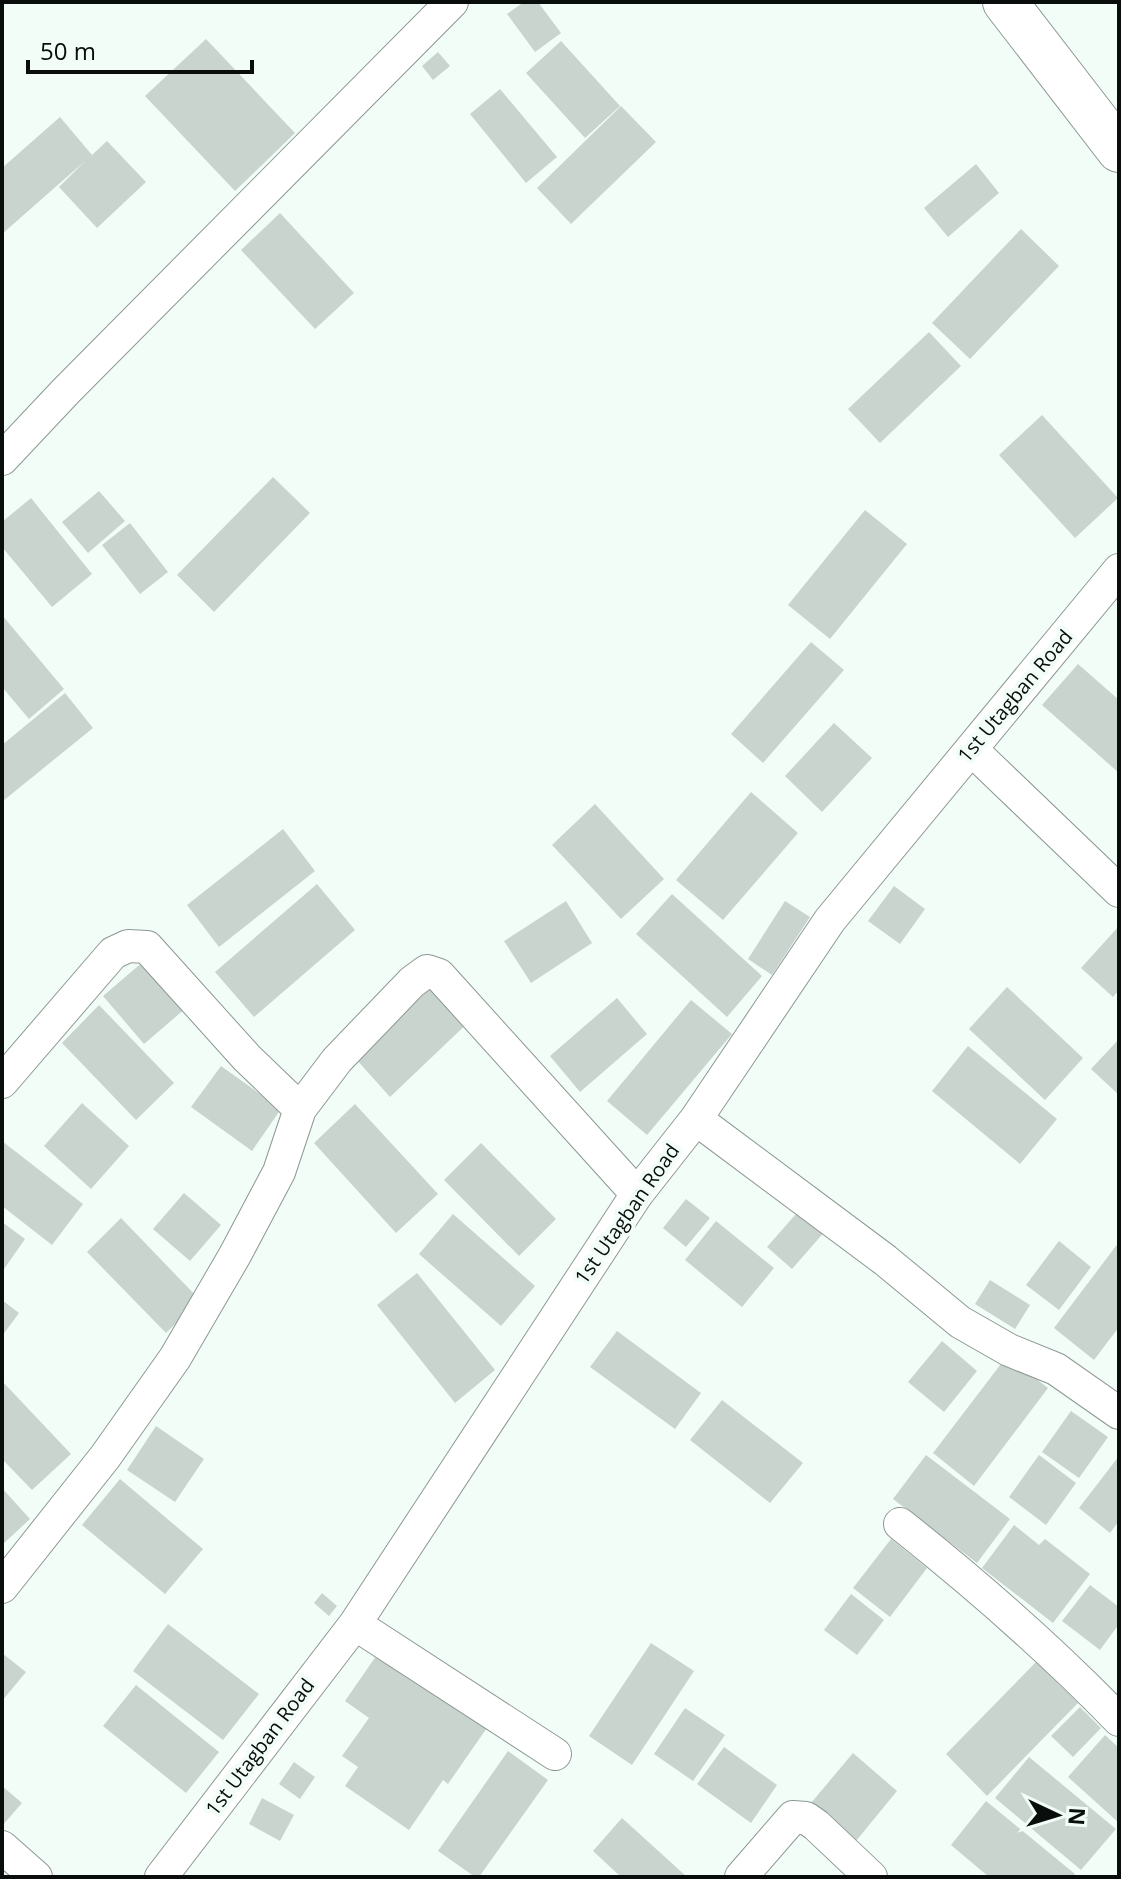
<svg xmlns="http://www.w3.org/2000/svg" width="1121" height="1879" font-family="'Open Sans',sans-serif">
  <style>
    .building { fill: #c9d4cf }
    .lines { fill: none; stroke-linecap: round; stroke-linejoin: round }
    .street-casing { stroke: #8d9893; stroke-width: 34 }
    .secondary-casing { stroke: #8d9893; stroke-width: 46 }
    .street { stroke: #fff; stroke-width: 32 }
    .secondary { stroke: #fff; stroke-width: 44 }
    .labels { text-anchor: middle; stroke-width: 8; stroke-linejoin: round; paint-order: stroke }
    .street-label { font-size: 20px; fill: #090d0b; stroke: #f2fdf8 }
  </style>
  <rect width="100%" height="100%" fill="#f2fdf8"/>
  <path class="building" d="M524,2H538L561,33L535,52L507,14Z
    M206,39L295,133L235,191L145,96Z
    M561,41L620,106L585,138L526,73Z
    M438,52L450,66L433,80L422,66Z
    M500,89L557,157L526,183L470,114Z
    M621,106L656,142L571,224L537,188Z
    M60,117L92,155L107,141L146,182L97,228L59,187L85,161L2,234V168Z
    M976,164L999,193L948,237L924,208Z
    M280,213L354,293L315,329L241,250Z
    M1021,229L1059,266L970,359L932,323Z
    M929,332L961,366L880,443L848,409Z
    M1042,415L1118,498L1075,538L999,455Z
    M273,477L310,513L214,612L177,575Z
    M99,491L125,521L88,553L62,522Z
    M31,498L92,574L52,607L2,547V522Z
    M865,510L907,544L830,639L788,605Z
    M130,523L168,572L140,594L102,545Z
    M2,615L64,689L29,719L2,687Z
    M811,642L844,670L763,763L731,734Z
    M1078,664L1119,700V773L1042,705Z
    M65,693L93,728L3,801L2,745Z
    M834,723L872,758L822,812L785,776Z
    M751,792L798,833L723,920L676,880Z
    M595,804L664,879L621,919L552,845Z
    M283,829L315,871L219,947L187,905Z
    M317,884L355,930L254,1017L215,972Z
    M894,886L925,909L900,944L868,921Z
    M672,894L762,976L727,1017L636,934Z
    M566,901L592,943L531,983L504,941Z
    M785,901L810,917L772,975L748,959Z
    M1119,926V990L1113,997L1081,968Z
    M145,960L186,1008L144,1044L103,996Z
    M441,978L475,1016L390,1097L356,1059Z
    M1007,987L1083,1058L1045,1100L969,1029Z
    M617,998L647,1034L580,1092L550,1056Z
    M691,1000L732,1034L647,1135L607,1101Z
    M99,1005L174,1083L136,1120L62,1043Z
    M1119,1039V1095L1091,1069Z
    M968,1046L1057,1119L1020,1164L932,1091Z
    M221,1066L281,1109L252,1151L191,1107Z
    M82,1103L129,1146L91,1189L44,1146Z
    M355,1104L438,1194L396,1233L314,1143Z
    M2,1141L83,1204L52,1245L2,1206Z
    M481,1143L556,1219L519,1256L444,1180Z
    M184,1193L221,1225L190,1261L153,1229Z
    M686,1199L710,1218L686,1247L663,1228Z
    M802,1207L827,1229L792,1269L767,1247Z
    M453,1214L535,1286L501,1326L419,1254Z
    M121,1218L200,1300L166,1333L87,1252Z
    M716,1221L774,1268L742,1307L685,1260Z
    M2,1222L25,1239L2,1272Z
    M1059,1241L1091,1267L1059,1310L1026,1285Z
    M1119,1242V1327L1094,1360L1054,1328Z
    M417,1273L495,1370L455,1403L377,1305Z
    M990,1280L1030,1305L1015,1329L975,1304Z
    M2,1300L19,1313L2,1336Z
    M617,1331L701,1393L675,1429L590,1367Z
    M942,1341L977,1371L944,1412L908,1382Z
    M1007,1356L1048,1388L974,1486L933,1453Z
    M2,1381L71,1454L32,1490L2,1459Z
    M722,1400L803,1463L770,1503L690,1440Z
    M1071,1411L1108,1437L1079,1478L1042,1452Z
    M156,1426L204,1459L175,1502L127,1470Z
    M926,1455L1010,1519L977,1563L893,1499Z
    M1039,1455L1076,1483L1046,1525L1009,1497Z
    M1119,1456V1521L1110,1533L1079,1508Z
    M120,1479L203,1549L165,1594L82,1525Z
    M2,1488L30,1519L2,1545Z
    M1014,1525L1039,1545L1045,1539L1090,1574L1053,1623L982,1568Z
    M891,1539L927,1568L890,1617L853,1588Z
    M1090,1585L1119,1607V1624L1100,1650L1062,1621Z
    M322,1593L337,1606L329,1616L314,1603Z
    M851,1594L884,1620L857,1655L824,1630Z
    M168,1624L259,1694L223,1740L133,1671Z
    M651,1643L694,1671L632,1765L589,1736Z
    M383,1646L491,1722L448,1784L443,1780L409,1830L345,1786L358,1767L342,1756L369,1718L345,1701Z
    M2,1653L26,1672L2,1701Z
    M1036,1662L1078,1703L987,1796L946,1754Z
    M136,1685L219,1752L186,1793L103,1726Z
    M1080,1707L1101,1728L1073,1757L1051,1736Z
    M685,1708L725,1735L693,1781L654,1754Z
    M1105,1735L1119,1748V1823L1068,1777Z
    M724,1747L777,1785L751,1823L697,1784Z
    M508,1751L548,1780L479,1877H475L438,1851Z
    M853,1753L897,1791L856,1841L811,1803Z
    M1029,1757L1116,1829L1081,1870L995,1798Z
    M294,1762L315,1777L300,1799L279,1784Z
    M2,1786L22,1803L2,1826Z
    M262,1798L294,1815L280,1841L249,1824Z
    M986,1801L1075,1874L1073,1877H989L951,1845Z
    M622,1818L687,1877H621L593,1851Z"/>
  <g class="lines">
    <g class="street-casing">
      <path id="street" d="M2,459L66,391L452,2
        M971,749L1119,891
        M2,1082L113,953L128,946L147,947L247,1058L300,1109
        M696,1119L885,1260L960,1322L1009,1350L1056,1369L1119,1413
        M900,1524C977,1585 1051,1650 1119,1720
        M2,1587L105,1457L175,1358L235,1255L279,1172L300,1109L337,1060L412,982L427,971L439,975L637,1194
        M355,1624L555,1754
        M2,1847L36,1877
        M161,1877L355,1624L637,1194L696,1119L830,920L1119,570
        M741,1877L793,1817L806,1818L816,1825L871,1877"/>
    </g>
    <g class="secondary-casing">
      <path id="secondary" d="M1005,2L1119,150"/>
    </g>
    <use href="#street" class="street"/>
    <use href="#secondary" class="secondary"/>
  </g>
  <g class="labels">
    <g class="street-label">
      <text transform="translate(1015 696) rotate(-50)" y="7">1st Utagban Road</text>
      <text transform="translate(627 1214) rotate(-55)" y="7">1st Utagban Road</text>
      <text transform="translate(260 1747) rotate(-53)" y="7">1st Utagban Road</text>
    </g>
  </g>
  <rect width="1121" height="1879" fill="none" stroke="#090d0b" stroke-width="8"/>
  <g transform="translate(1057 1815) rotate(94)" stroke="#f2fdf8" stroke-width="6" paint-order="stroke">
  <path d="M0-6L14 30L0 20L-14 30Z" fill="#090d0b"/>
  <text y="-12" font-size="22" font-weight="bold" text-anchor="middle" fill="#090d0b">N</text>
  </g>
  <path d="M28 60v12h224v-12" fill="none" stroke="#090d0b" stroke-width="4"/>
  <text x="40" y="60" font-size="24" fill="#090d0b" stroke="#f2fdf8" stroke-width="6" paint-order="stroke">50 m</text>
</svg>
